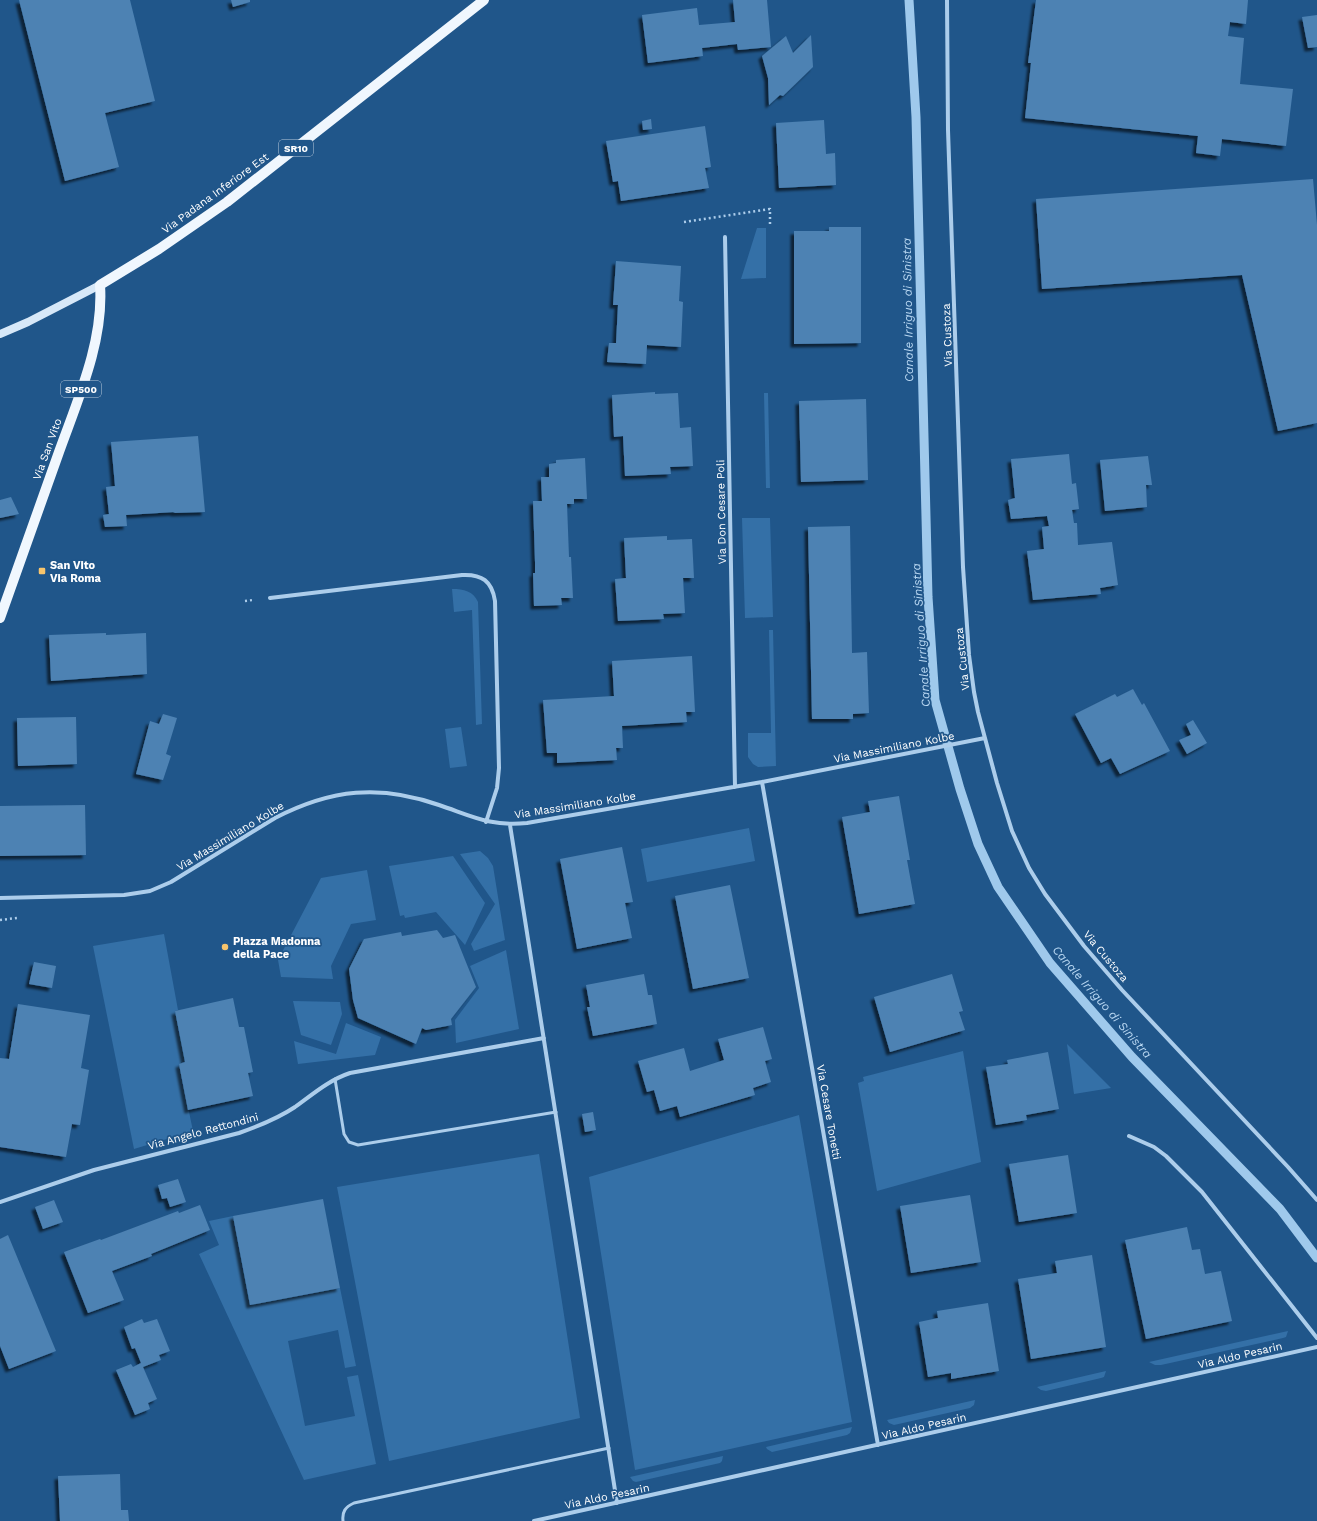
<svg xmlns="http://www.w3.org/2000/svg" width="1317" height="1521" font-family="'Work Sans',sans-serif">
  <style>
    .green { fill: #3470a7 }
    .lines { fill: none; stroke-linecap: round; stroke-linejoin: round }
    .stream { stroke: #9fc9ec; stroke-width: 9 }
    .building { fill: #4d82b3; filter: url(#shadow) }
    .path { stroke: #accdeb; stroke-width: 2.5; stroke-dasharray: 2 3; stroke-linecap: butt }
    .service { stroke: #accdeb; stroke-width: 3 }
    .minor { stroke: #accdeb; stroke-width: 4 }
    .secondary { stroke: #d7e8f8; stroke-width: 8 }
    .primary { stroke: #f0f7fe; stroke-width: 10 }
    .poi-dot { fill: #f8c56c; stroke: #20568a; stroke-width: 1.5 }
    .labels { text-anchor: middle; stroke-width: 3.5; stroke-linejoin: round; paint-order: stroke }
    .shield { fill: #20568a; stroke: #bcccdc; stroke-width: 1 }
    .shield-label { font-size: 10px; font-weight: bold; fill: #fff }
    .street-label { font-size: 11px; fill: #fff; stroke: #20568a }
    .poi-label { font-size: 11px; font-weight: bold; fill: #fff; stroke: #20568a; text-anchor: start }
    .water-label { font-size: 12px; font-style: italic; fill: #b8d7f2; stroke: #20568a }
  </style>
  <defs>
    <filter id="shadow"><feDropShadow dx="-3.5" dy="3.5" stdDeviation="1" flood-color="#0009"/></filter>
  </defs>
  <rect width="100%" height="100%" fill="#20568a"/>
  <path class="green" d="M757,228H766V278L741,279Z
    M764,393H768L770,488H766Z
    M742,518H770L773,617L745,618Z
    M452,589C464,589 473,591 478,602L482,724L476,725L472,610L454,612Z
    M769,630H773L776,766L758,767L753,764L748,757V733H771Z
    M461,727L467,766L450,768L445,729Z
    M749,828L755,861L647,882L641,849Z
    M480,851L488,858L493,866L505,940L474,951L471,944L495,904L460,854Z
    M453,856L485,903L465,945L436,912L405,918L404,915L400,916L389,866Z
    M367,870L376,920L351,924L331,966L333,979L281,977L278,960L321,878Z
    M164,934L178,1010L175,1011L185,1062L179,1064L193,1131L134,1149L93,946Z
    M506,950L519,1029L456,1043L455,1020L479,988L470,966Z
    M293,1001L340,1002L342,1014L331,1045L301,1035Z
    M346,1023L381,1037L375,1055L298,1064L294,1041L336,1054Z
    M1067,1044L1111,1088L1074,1094Z
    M963,1051L981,1162L877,1191L858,1083L864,1081L863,1077Z
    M799,1115L852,1422L635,1470L589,1177Z
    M539,1154L580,1418L389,1461L337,1187Z
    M233,1216L250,1305L340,1288L356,1366L345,1368L338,1330L288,1341L305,1426L355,1416L347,1377L358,1375L376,1464L304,1480L199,1254L219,1245L209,1221Z
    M1288,1331L1286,1337L1283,1338L1161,1365H1155L1149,1362Z
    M1106,1371L1104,1377L1101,1378L1046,1391L1041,1390L1037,1387Z
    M975,1400L974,1405L970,1408L894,1425L889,1423L887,1420Z
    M852,1427L850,1433L847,1435L772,1452L767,1449L766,1447Z
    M723,1456L722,1461L720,1463L636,1482L633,1481L630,1477Z"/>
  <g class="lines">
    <path class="stream" d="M909,0L916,117L928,597L935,700L960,789L978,844L998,887L1050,963L1132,1057L1280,1209L1317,1258"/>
  </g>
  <path class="building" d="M19,0H130L155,101L105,113L119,167L65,181Z
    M231,0H250V2L233,7Z
    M733,0H767L771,47L738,50L737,44L702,48L703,56L648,63L642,15L697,8L699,25L735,22Z
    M1036,0H1248L1246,24L1230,22L1228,36L1244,38L1240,84L1293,89L1286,146L1222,139L1220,156L1196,153L1198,136L1025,118L1031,63H1028Z
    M1317,15V47L1308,48L1302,17Z
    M811,35L813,67L783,96L780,95L769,105L768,78L762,56L786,36L793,53Z
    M651,119L652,129L643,130L642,121Z
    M824,120L826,154L835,153L836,185L779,188L776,123Z
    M705,126L711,167L705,168L709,188L621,201L618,181L613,182L606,141Z
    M1313,179L1317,225V423L1278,431L1242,275L1042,289L1036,199Z
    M829,227H861V343L794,344V231H829Z
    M616,261L681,266L679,301L683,302L681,347L647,345L646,364L607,362L609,343H616L618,305H613Z
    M655,392V394L678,393L680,428L691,427L693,466L670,467L671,474L625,476L623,436L614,437L612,395Z
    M866,399L868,480L801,482L799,401Z
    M198,436L205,512L173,513L175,512L126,515L127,526L105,527L103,515L109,514L106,487L115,486L111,442Z
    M1069,454L1072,484L1076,483L1079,509L1072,510L1074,523H1077L1078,545L1112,542L1118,585L1100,588L1101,594L1033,600L1027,551L1044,549L1042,527L1049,526L1047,516L1011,519L1008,500L1015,498L1011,459Z
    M1148,456L1152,485H1146L1147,507L1105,511L1100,460Z
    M585,458L587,499H574V504H567L569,557H571L573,598H561L562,605L534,606L533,573H535V562L533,501H542L541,477H549V464L556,463V460Z
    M11,497L19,514L0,518V500Z
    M850,526L852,653L867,652L869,713L853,714V719H812L808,527Z
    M667,536V540L692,539L694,578H683L685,613L663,614L664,619L618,621L615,579L626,578L624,538Z
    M106,633V635L146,633L147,674L51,681L49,635Z
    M692,656L695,712H686L687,722L622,726L623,748H616L617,760L557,763V753H547L543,700L614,696L612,661Z
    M1133,689L1142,705L1144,703L1170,751L1120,774L1111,758L1101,763L1075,714L1115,694L1117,697Z
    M163,714L177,718L166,754L171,756L163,780L136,774L150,721L159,724Z
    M76,717L77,764L18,766L17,718Z
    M1193,720L1207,743L1187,754L1179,740L1191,735L1186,724Z
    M899,796L910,860H907L915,904L859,914L842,817L870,812L868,801Z
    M85,805L86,855L0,856V806Z
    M622,847L633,902L625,903L632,938L577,949L560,859Z
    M730,885L749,978L693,989L675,896Z
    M437,930L443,938L455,935L476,987L451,1019L452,1025L426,1030L422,1028L416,1044L358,1018L353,1000L349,969L364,939L401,932L402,936Z
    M34,962L56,966L52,988L29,984Z
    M644,974L648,995H652L657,1024L593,1036L587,1007H590L586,985Z
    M952,974L963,1011L959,1012L965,1030L890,1052L874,997Z
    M233,998L239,1027H244L253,1072L248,1073L253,1096L188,1110L179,1064L185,1062L175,1011Z
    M18,1004L90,1015L81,1068L89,1070L80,1125L72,1124L66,1157L0,1147V1058L9,1059Z
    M763,1027L772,1059L765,1061L771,1082L753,1088L755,1095L680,1117L677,1106L660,1111L654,1090L647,1092L638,1061L684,1048L690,1071L724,1060L718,1039Z
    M1048,1052L1059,1109L1026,1115L1027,1120L996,1125L986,1067L1008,1064L1007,1060Z
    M593,1112L596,1130L585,1132L582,1114Z
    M1068,1155L1077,1213L1019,1222L1009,1164Z
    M178,1179L186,1202L170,1207L167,1198L162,1199L158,1185Z
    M970,1195L981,1262L911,1273L900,1206Z
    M323,1199L340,1288L250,1305L233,1216Z
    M54,1200L63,1222L43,1229L35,1207Z
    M200,1205L210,1230L151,1254L152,1256L112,1271L124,1300L88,1313L64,1252L100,1239L101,1240L178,1211L179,1213Z
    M1187,1227L1192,1250L1200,1249L1205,1274L1221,1271L1232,1321L1146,1339L1125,1240Z
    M8,1235L56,1351L9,1369L0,1346V1239Z
    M1092,1255L1106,1347L1031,1359L1018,1279L1057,1273L1055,1261Z
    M988,1303L999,1371L951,1379V1373L928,1377L919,1322L938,1318L937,1311Z
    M142,1319L144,1323L157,1319L170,1351L159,1355L161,1360L143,1367L157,1399L148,1403L150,1409L135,1415L116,1370L131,1364L133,1367L141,1363L135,1348L132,1349L124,1327Z
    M120,1474L121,1510H128L129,1521H60L58,1476Z"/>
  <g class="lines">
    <path class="path" d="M684,222L770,209V226
      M245,601L253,600
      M0,920L17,918"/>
    <path class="service" d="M335,1079L344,1134L349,1142L358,1145L556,1112
      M343,1521C342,1512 345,1507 354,1503L609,1448"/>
    <path class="minor" d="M947,0L948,130L963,567L969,655L974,692L978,712L997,783L1012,831L1029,868L1045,894L1084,946L1122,990L1288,1167L1317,1200
      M725,237L735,787
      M270,598L462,575C482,574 492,581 495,601L499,768L497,788L486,822
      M762,782L878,1445
      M510,825L617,1503
      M0,898L124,895L150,891L171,882L275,818C331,789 380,784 439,805C472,816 491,827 527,823L762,782L985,738
      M1129,1136L1154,1147L1166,1156L1202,1192L1317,1338
      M0,1202L94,1170L239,1133C259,1126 277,1119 295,1107C313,1094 329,1080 350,1073L544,1038
      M534,1521L1317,1347"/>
    <path class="secondary" d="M0,334L28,322L100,285"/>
    <path class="primary" d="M0,618C20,562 40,507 59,452C78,399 104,341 100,285L159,249L227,202L484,0"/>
  </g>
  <g class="poi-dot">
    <rect x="38" y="567" width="8" height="8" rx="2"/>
    <circle cx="225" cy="947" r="4"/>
  </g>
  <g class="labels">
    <g class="shield">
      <rect x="279" y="140" width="34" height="16" rx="3"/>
      <rect x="61" y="381" width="40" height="16" rx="3"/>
    </g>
    <g class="shield-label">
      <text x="296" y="152">SR10</text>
      <text x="81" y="393">SP500</text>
    </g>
    <g class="street-label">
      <text transform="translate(215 193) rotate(-36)" y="4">Via Padana Inferiore Est</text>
      <text transform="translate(947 335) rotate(-92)" y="4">Via Custoza</text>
      <text transform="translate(47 449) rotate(-70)" y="4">Via San Vito</text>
      <text transform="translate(721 512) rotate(-91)" y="4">Via Don Cesare Poli</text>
      <text transform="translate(962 659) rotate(-96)" y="4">Via Custoza</text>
      <text transform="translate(894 747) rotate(-11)" y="4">Via Massimiliano Kolbe</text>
      <text transform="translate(575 805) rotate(-9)" y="4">Via Massimiliano Kolbe</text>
      <text transform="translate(230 836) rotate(-31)" y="4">Via Massimiliano Kolbe</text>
      <text transform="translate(1106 956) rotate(50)" y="4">Via Custoza</text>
      <text transform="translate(829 1112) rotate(80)" y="4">Via Cesare Tonetti</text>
      <text transform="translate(203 1131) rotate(-15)" y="4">Via Angelo Rettondini</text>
      <text transform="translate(1240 1355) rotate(-13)" y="4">Via Aldo Pesarin</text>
      <text transform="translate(924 1426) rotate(-13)" y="4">Via Aldo Pesarin</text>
      <text transform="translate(607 1496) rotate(-12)" y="4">Via Aldo Pesarin</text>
    </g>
    <g class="poi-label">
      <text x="50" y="569">San Vito<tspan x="50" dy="13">Via Roma</tspan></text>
      <text x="233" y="945">Piazza Madonna<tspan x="233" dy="13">della Pace</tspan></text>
    </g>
    <g class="water-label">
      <text transform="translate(908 310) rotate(-91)" y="4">Canale Irriguo di Sinistra</text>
      <text transform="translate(921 635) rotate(-94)" y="4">Canale Irriguo di Sinistra</text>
      <text transform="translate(1102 1002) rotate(49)" y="4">Canale Irriguo di Sinistra</text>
    </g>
  </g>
</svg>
